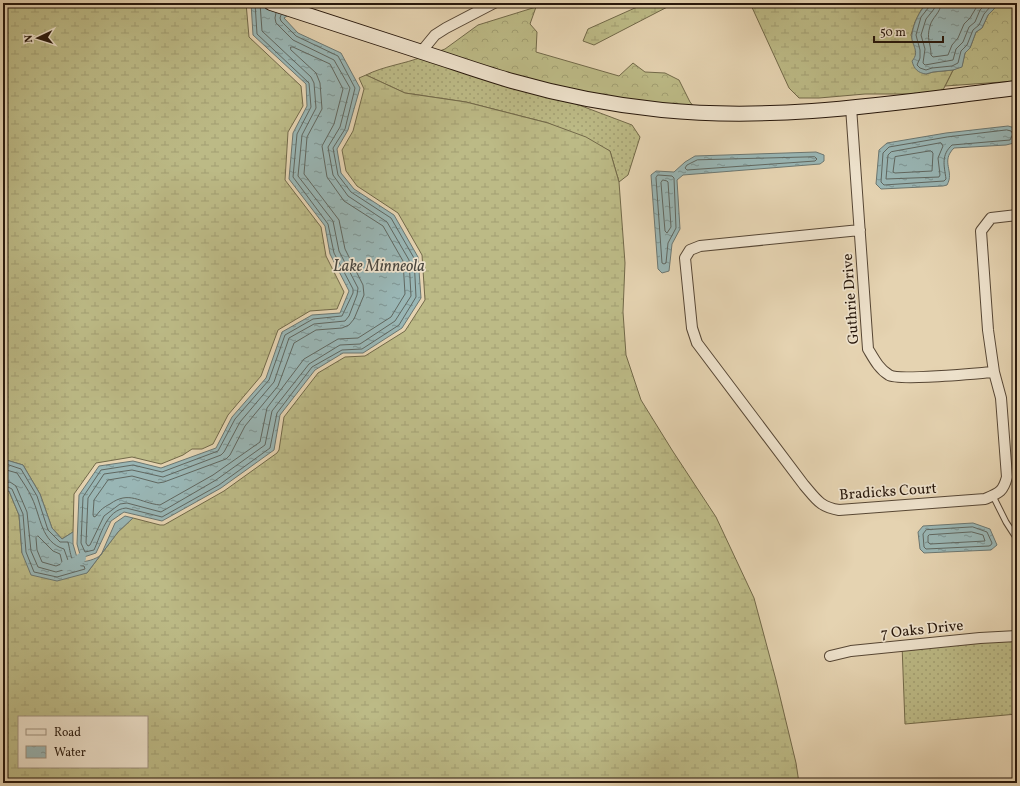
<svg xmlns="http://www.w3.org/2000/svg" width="1020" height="786" font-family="Vollkorn,serif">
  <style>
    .grass { fill: url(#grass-dots); stroke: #726949 }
    .forest { fill: url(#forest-crowns); stroke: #726949 }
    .wetland { fill: url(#wetland-marsh); stroke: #726949; fill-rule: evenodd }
    .water { fill: url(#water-ripples); stroke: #6c7771 }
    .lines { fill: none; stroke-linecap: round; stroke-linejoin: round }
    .shore { stroke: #606760; stroke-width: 1 }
    .canal { stroke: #99b6b5; stroke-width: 10 }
    .lane-casing { stroke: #574735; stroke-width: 7 }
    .street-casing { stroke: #574735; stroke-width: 12 }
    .secondary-casing { stroke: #28180c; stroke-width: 16 }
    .lane { stroke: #eee2cc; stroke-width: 5 }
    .street { stroke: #eee2cc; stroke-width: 10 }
    .secondary { stroke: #eee2cc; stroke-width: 14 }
    .labels { text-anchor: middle; stroke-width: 3.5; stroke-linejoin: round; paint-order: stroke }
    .street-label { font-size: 15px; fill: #28180c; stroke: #eee2cc }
    .water-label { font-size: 16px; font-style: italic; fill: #4a473f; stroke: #eee2cc }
  </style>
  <defs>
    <pattern id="grass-dots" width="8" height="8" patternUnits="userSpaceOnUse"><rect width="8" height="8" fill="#bcba86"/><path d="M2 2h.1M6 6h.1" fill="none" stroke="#a29f72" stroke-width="1.8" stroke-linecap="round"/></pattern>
    <pattern id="forest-crowns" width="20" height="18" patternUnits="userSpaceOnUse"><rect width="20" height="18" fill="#bcba86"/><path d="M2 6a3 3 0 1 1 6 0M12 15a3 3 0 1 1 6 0" fill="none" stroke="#a29f72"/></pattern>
    <pattern id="wetland-marsh" width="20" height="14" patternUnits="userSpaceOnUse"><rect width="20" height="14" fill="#bcba86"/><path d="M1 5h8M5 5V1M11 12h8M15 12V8" fill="none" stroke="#a29f72"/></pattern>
    <pattern id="water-ripples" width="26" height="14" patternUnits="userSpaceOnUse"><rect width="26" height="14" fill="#99b6b5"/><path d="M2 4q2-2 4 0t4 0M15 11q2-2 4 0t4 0" fill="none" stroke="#7d9392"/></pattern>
  </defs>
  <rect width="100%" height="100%" fill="#e5d3b1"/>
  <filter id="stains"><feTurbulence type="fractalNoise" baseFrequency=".005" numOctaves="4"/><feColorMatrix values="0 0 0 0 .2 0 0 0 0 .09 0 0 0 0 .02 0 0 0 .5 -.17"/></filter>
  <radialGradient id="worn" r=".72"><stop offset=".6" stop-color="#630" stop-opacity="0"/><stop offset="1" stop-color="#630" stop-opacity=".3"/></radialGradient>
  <path class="grass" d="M422,57L563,99L632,125L640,137L628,175L619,182L610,151L548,123L466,102L405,93L366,75C384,66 404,64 422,57Z
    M1017,640V714L905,724L902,645Z"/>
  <path class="forest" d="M996,3H1017V81L945,86L953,70L962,66L965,53L970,48L976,32L982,28L988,15L994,9Z
    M536,7L530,24L537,32L536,52L619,76L633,63L645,72L665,73L679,80L690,102L695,108L662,105L566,90L437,52L445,49L478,25Z"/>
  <path class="wetland" d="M3,3H246L249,37L301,86L303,106L288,132L285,180L321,227L326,256L344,292L337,309L310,311L278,330L261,376L228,415L213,444L202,449H192L183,455L161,464L132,457L96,463L74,494L73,532L62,539L52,528L40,494L23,465L3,459Z
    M646,3H675L594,45L583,41L588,29Z
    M750,3H927L921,10L915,22L911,35L916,50V57L926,74L933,72L953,70L943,90L920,94H865L819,98H799L789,88Z
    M366,75L405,93L466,102L548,123L586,137L610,151L619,182L625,263L623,312L626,355L641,400L672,450L716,517L754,598L776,680L796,763L799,783H3V492L9,491L19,515L22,553L87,573L118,532L133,518L160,525H164L224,491L277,453L279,450L284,417L318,373L345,357L365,356L405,331L425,300L422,255L398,213L357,186L346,171L342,150L353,131L364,89L359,78ZM19,717H147V767H19Z"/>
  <path class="water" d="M251,3H302L296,10L284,18L298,33L341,53L360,88L348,130L337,149L341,173L354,189L394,215L418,257L421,298L402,328L363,353H343L315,370L280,415L274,450L221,488L162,521L124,512L111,521L96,553L81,558L77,544L79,495L99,466L133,461L161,468L216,448L232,417L266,378L282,332L312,315L340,313L349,291L330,254L325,226L289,179L293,133L307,106L306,84L253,35Z
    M927,3H996L994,9L988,15L982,28L976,32L970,48L965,53L962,67L953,70L933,72L926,74C918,73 914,69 912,61C921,51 910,44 912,34C914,22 919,12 927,3Z
    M1008,126L1015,128L1017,134L1014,143L1006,145L954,148C940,162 955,171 947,185L943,186L881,189L876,184L879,150L887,143L946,133Z
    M816,152L824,155V161L820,164L683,175L677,180L680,229L672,244L669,271L662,273L658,269L651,175L656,171L674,172L685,162L695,156Z
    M3,459L23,465L40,494L52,528L62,539L73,532V544L78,561C85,563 96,559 101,555L115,523L125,516L133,518L118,532L87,573L57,581L31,575L22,553L19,515L9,491L3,492Z
    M973,523L990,529L997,545L991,550L924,553L920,549L918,532L923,526Z"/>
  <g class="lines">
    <path class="shore" d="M255,3L257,34L309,83L311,107L297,134L293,177L328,224L334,253L353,289V293L342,316L313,319L285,335L269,380L235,419L218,451L162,472L133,465L101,470L83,497L81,543L85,552L94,550C101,535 106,510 126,508L162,517L219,485L270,448L277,413L312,367L342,350L362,349L399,325L416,297L414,258L391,218L351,192L338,175L333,148L345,129L355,88L338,56L296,36L281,21L280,18L281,15
      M260,3L262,31L311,77L314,83L316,108L302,135L298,176L333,221L339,251L358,288L357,295L349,316L345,321L314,324L289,338L274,382L240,422L224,452L221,455L163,477L132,470L104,474L88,498L86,543L88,546L90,545L104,516L120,504L127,503L161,512L216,480L265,445L272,411L309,364L340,345L360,344L395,321L411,296L409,260L387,222L348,196L333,175L328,147L340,127L350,88L334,60L293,40L276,23L275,18L276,13
      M930,3L929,7L921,17L916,35L920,50V58L917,65L920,68L926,70L932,68L952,66L958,63L961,51L967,45L973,30L979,25L984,14L990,7L992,3
      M935,3L934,9L926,19L921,35L925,49L923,63L925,65L953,60L956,49L963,42L969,27L975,22L980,10L987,3
      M941,3C941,13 932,17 930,26C926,39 931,43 931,55L933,57L948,55L952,45L958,38L964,24L970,18L979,3
      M291,47H293L330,64L343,89L334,124L322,146L327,177L344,201L383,226L403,261L405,294L391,317L358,338L338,339L304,359L267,408L260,442L213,475L160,505C140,503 129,490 110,504C104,507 100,510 96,516L94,517L93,515L94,500L108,480L132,476L158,483L164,482L226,459L230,455L245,426L278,386L294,343L316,330L342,328L349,325L354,319L364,295L363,285L345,249L339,220L304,174L307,137L322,109L320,83L316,73L291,50Z
      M1007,130L1011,131L1013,134L1010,140L952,145C941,155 944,165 946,179L944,181L884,185L881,182L883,153L889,147L947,137Z
      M941,143L943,146L938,158L940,175L939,177L886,179L888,155L891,152Z
      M931,151L933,153L932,171L895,173L893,172L895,157Z
      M815,157L817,159L815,161L687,170L685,168L687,165L697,160Z
      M658,175L672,176L674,178L676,228L668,243L666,263L664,264L662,263L656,178Z
      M663,180L667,181L668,182L671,227L667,233L665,231L661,183Z
      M3,463L21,469L37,496L48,530L60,542H68C71,553 70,566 84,566L85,569L57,577L34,572L26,552L23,514L12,489L8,487L3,488
      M3,469L17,473C22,481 28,489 32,498C41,517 41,542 64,549L70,566V568L56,572L38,567L31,551L27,512L16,486L10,482L3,483
      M973,527L987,532L992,543L991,545L989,546L926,549L924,547L923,534L926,530Z
      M972,532L983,535L985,541L930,544L928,542V536L929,535Z
      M38,536L53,551L60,554L62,562L61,564L56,566L42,562L37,550L36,538Z"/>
    <path class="canal" d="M65,566L77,562L81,558"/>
    <g class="lane-casing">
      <path id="lane" d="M993,496L1006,522L1017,539"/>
    </g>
    <g class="street-casing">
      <path id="street" d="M421,52L435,35L446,28L494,3
        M851,107L868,349C874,359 879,369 889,375C898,381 979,373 994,372
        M860,230L700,246L690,250L685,258L692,328L697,343L804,485C816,499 820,507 839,510L985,499C999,493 1003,492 1007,477L1001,398L994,372L988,330L981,231L991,218L1017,215
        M830,656L851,651L980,638L1017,636"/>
    </g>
    <g class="secondary-casing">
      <path id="secondary" d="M271,3C324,20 376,37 428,54C456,63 484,73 512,81C561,95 612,105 662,110C782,122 899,102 1017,88"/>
    </g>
    <use href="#lane" class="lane"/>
    <use href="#street" class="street"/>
    <use href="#secondary" class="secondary"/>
  </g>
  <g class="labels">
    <g class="street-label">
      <text transform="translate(850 299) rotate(-94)" y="5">Guthrie Drive</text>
      <text transform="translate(888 491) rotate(-4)" y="5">Bradicks Court</text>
      <text transform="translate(922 629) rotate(-6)" y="5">7 Oaks Drive</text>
    </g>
    <g class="water-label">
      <text x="379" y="271">Lake Minneola</text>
    </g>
  </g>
  <rect width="1020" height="786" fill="none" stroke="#e5d3b1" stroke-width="16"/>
  <rect x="4" y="4" width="1012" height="778" fill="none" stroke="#28180c" stroke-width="2"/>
  <rect x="8" y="8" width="1004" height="770" fill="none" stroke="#28180c"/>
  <rect x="18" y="716" width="130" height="52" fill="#eee2cc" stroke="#9f917f"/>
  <rect x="26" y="729" width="20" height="6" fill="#eee2cc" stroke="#9f917f"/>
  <text x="54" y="736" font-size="12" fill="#28180c">Road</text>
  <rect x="26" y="746" width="20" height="12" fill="url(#water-ripples)" stroke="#9f917f"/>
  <text x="54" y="756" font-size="12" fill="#28180c">Water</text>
  <g transform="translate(38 38) rotate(266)" stroke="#eee2cc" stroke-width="3" paint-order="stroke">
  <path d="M0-3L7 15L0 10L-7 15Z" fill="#28180c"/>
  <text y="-6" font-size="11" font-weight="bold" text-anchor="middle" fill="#28180c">N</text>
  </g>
  <path d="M874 36v6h69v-6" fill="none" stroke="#28180c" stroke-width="2"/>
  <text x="880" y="36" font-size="12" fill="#28180c" stroke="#eee2cc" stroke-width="3" paint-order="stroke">50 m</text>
  <rect width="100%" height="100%" filter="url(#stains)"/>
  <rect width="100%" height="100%" fill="url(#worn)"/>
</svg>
